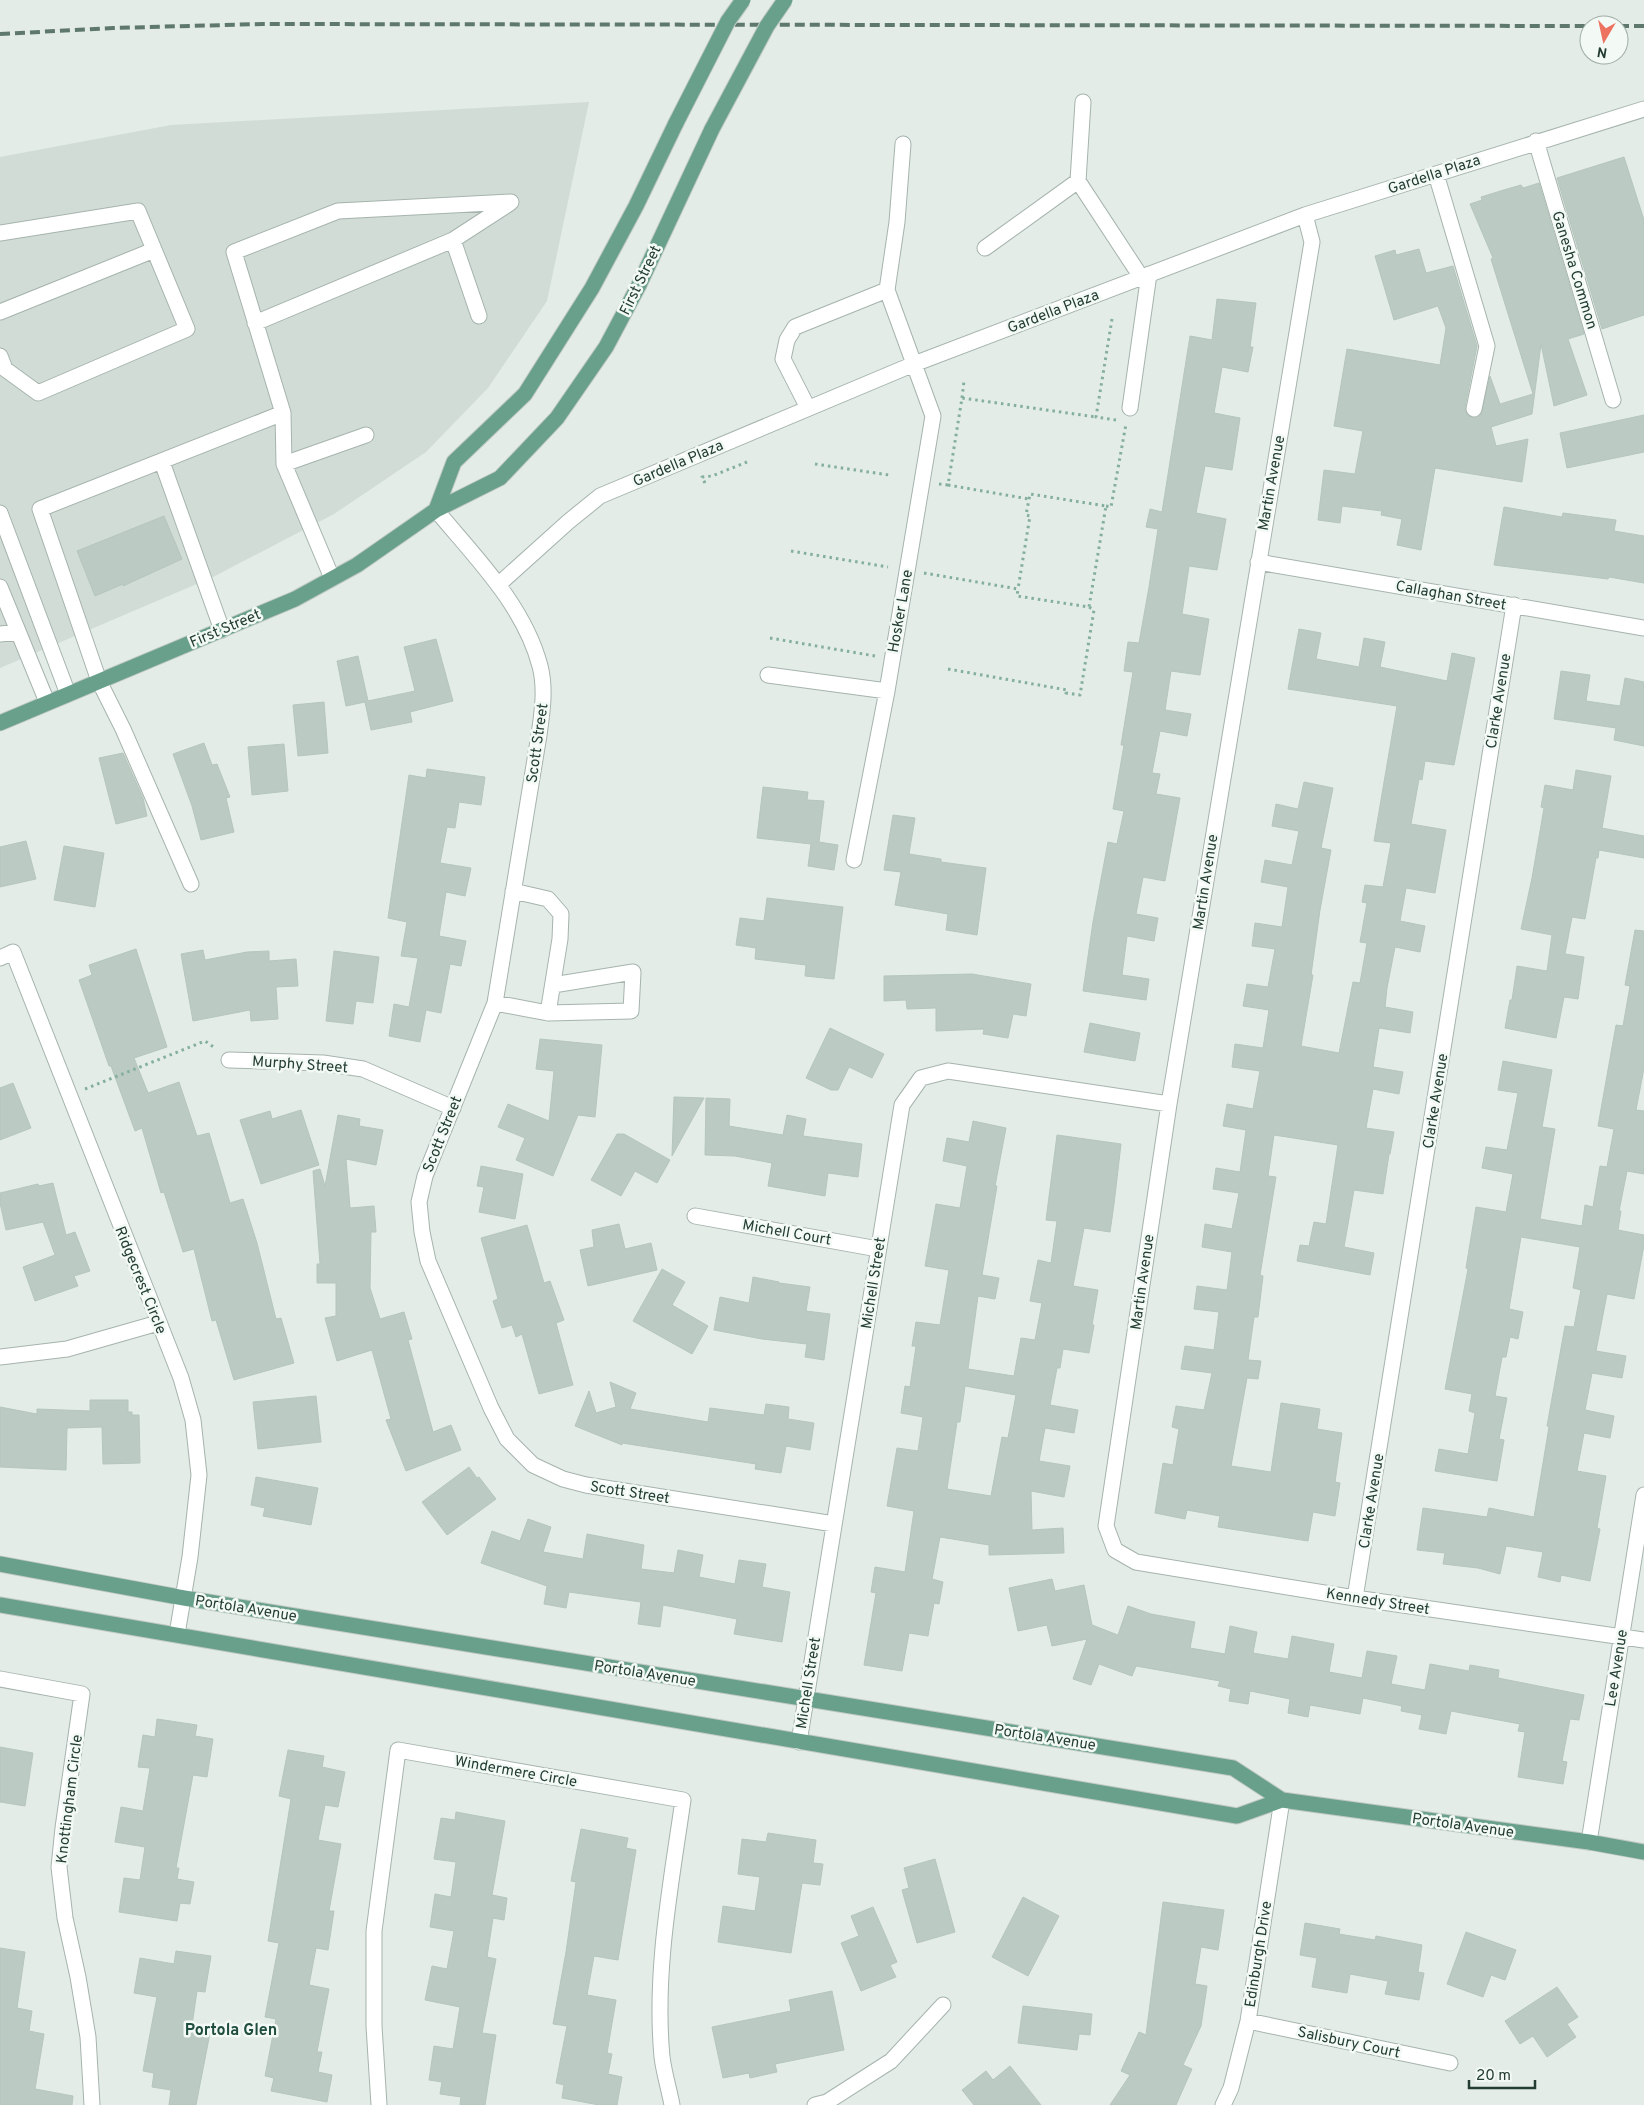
<svg xmlns="http://www.w3.org/2000/svg" width="1644" height="2105" font-family="Overpass,sans-serif">
  <style>
    .built { fill: #d1dcd6 }
    .building { fill: #bbcac2; stroke: #b5c6bd; fill-rule: evenodd }
    .lines { fill: none; stroke-linecap: round; stroke-linejoin: round }
    .minor-casing { stroke: #a6b4ad; stroke-width: 17 }
    .major-casing { stroke: #c1c9c6; stroke-width: 17 }
    .path { stroke: #84af9c; stroke-width: 3; stroke-dasharray: 2.5 4; stroke-linecap: butt }
    .minor { stroke: #fff; stroke-width: 15 }
    .major { stroke: #69a08b; stroke-width: 15 }
    .rail { stroke: #5e786e; stroke-width: 4; stroke-dasharray: 10 5; stroke-linecap: butt }
    .major-bridge-casing { stroke: #c1c9c6; stroke-width: 17; stroke-linecap: butt }
    .major-bridge { stroke: #69a08b; stroke-width: 15 }
    .labels { text-anchor: middle; stroke-width: 5; stroke-linejoin: round; paint-order: stroke }
    .street-label { font-size: 15px; fill: #233d33; stroke: #f3f9f5 }
    .neighbourhood-label { font-size: 16px; font-weight: bold; fill: #1f4e3e; stroke: #f3f9f5 }
  </style>
  <rect width="100%" height="100%" fill="#e3ece7"/>
  <path class="built" d="M589,102L547,301L488,388L426,452L334,514L213,577L0,668V157L171,125Z"/>
  <path class="building" d="M1624,157L1644,220V315L1602,329L1557,178Z
    M1539,183L1584,334L1568,339L1587,395L1554,406L1541,344L1532,414L1491,427L1496,446L1528,439L1522,482L1435,468L1421,550L1397,545L1402,519L1381,515L1382,511L1342,506L1340,523L1318,520L1324,470L1355,474L1363,431L1334,426L1347,349L1440,365L1446,328L1438,306L1394,320L1375,256L1395,250L1396,255L1419,249L1426,273L1453,266L1477,346L1465,407L1468,416L1476,418L1481,415L1490,376L1500,404L1533,394L1491,259L1493,258L1470,204L1482,200L1481,197L1507,189L1521,185L1523,188Z
    M1217,299L1256,303L1250,347H1253L1248,372L1222,367L1214,413L1240,418L1232,470L1205,466L1196,513L1226,519L1217,570L1189,566L1182,614L1209,619L1200,675L1171,671L1165,710L1191,714L1187,736L1160,731L1152,773L1160,774L1156,794L1180,798L1165,881L1143,877L1136,914L1158,918L1154,941L1127,936L1122,975L1149,979L1146,1000L1083,991L1093,922L1108,842L1117,844L1124,811L1113,809L1124,745H1121L1133,672L1124,671L1128,642L1139,643L1149,587L1158,529L1146,527L1150,509L1162,512L1190,336L1212,340Z
    M1644,415V452L1567,468L1560,433Z
    M1504,507L1562,517L1563,513L1616,520L1614,531L1644,536V583L1609,577L1608,579L1494,565Z
    M164,516L182,559L123,586V584L95,596L77,551Z
    M1299,629L1321,633L1316,659L1359,667L1364,638L1385,642L1380,667L1447,681L1452,653L1475,658L1454,765L1425,761L1422,780L1419,779L1411,824L1446,830L1435,893L1406,888L1400,921L1425,926L1420,952L1395,947L1387,988L1385,1007L1413,1012L1410,1033L1379,1028L1373,1067L1403,1072L1399,1094L1373,1089L1366,1128L1394,1132L1390,1154H1389L1383,1194L1354,1190L1344,1247L1374,1253L1370,1275L1297,1261L1300,1245L1309,1246L1314,1222L1326,1224L1338,1145L1274,1135L1268,1176L1276,1177L1260,1275L1263,1276L1258,1317H1254L1248,1360L1261,1361L1258,1379L1247,1378L1231,1466L1271,1472L1281,1403L1320,1409L1317,1429L1342,1433L1335,1482L1340,1483L1335,1516L1313,1512L1308,1541L1218,1527L1220,1516L1187,1510L1185,1519L1155,1513L1163,1463L1173,1465L1179,1429L1172,1427L1176,1406L1204,1410L1212,1373L1181,1369L1185,1346L1214,1350L1219,1312L1194,1309L1197,1286L1227,1290L1232,1252L1202,1247L1205,1224L1232,1229L1239,1193L1213,1189L1216,1168L1240,1172L1246,1130L1223,1126L1227,1104L1253,1109L1260,1071L1232,1067L1235,1044L1263,1048L1269,1010L1243,1006L1247,984L1268,987L1275,949L1252,946L1255,923L1282,927L1288,887L1261,882L1265,860L1292,865L1299,831L1272,826L1276,804L1298,809L1304,782L1333,788L1321,848L1331,850L1320,910L1311,975H1313L1301,1046L1339,1053L1353,982L1360,983L1367,943L1360,942L1367,903L1362,902L1365,885L1383,887L1391,843L1374,841L1397,706L1288,689Z
    M436,639L453,701L410,712L412,722L371,730L365,702L346,706L337,661L358,656L368,701L415,691L404,647Z
    M1561,671L1590,675L1586,701L1620,706L1625,678L1644,682V746L1614,740L1616,728L1554,719Z
    M324,702L328,753L298,756L293,705Z
    M204,743L212,765L217,764L230,797L226,798L234,832L201,840L192,806L173,754Z
    M284,744L288,791L252,795L248,747Z
    M123,753L143,798L147,816L116,824L99,758Z
    M427,769L485,777L481,805L459,802L455,828L447,827L440,863L471,868L465,896L446,892L439,936L466,941L461,966L450,964L441,1013L426,1010L420,1042L389,1036L394,1004L409,1007L418,958L401,956L407,922L388,918L409,775L426,778Z
    M1576,770L1611,776L1602,828L1644,836V858L1599,850L1598,858H1596L1585,919L1572,917L1565,954L1584,957L1578,999L1564,997L1556,1038L1505,1028L1510,1000H1512L1517,966L1547,971L1552,935L1521,929L1532,878L1544,808L1541,807L1545,785L1573,790Z
    M763,787L808,792L807,800L824,801L819,842L838,845L834,870L808,866L811,844L757,838Z
    M893,815L915,818L909,854L941,859V862L986,868L977,935L946,930L948,914L895,905L901,872L884,870Z
    M26,841L36,879L0,887V847Z
    M64,846L104,853L95,907L54,900Z
    M767,898L843,907L834,979L805,976L806,965L755,959L756,948L736,945L740,918L764,921Z
    M1635,930L1644,931V1068L1636,1110L1644,1111V1174L1627,1171L1619,1211H1621L1618,1230L1644,1235V1245L1634,1299L1607,1294L1596,1351L1626,1356L1622,1378L1592,1373L1585,1410L1614,1416L1610,1438L1584,1433L1577,1471L1606,1476L1597,1528L1600,1529L1590,1581L1561,1575L1560,1582L1538,1577L1543,1552L1506,1546L1500,1574L1478,1568L1443,1564L1445,1553L1417,1550L1423,1508L1487,1517L1489,1508L1534,1517L1549,1427L1547,1426L1565,1326L1574,1327L1581,1290L1573,1288L1580,1247L1521,1237L1509,1309L1523,1312L1518,1339L1510,1337L1506,1357H1502L1495,1396L1507,1398L1499,1439L1504,1440L1497,1481L1435,1471L1439,1449L1468,1454L1475,1413L1469,1411L1472,1394L1445,1389L1468,1269L1466,1268L1476,1207L1506,1212L1513,1174L1482,1168L1486,1147L1507,1150L1518,1093L1498,1090L1503,1061L1552,1070L1542,1127L1555,1129L1540,1219L1582,1226L1585,1205L1593,1207L1600,1166L1607,1167L1614,1129L1598,1126L1616,1025L1623,1026L1630,986L1625,985Z
    M136,949L167,1047L134,1058L148,1093L179,1082L197,1136L209,1133L230,1203L243,1199L257,1243L276,1319L281,1318L294,1363L234,1380L216,1320L212,1321L194,1249L183,1252L164,1192L161,1193L142,1128L135,1131L111,1066H109L79,980L92,975L89,965Z
    M203,950L205,960L247,952L269,951V961L296,959L298,986L276,987L278,1019L251,1021L250,1010L193,1021L181,954Z
    M334,951L379,957L373,1003L356,1001L353,1024L326,1021Z
    M972,974L1031,984L1026,1016L1013,1014L1008,1038L983,1034L984,1029L936,1031V1008L907,1009L906,1000L884,1001V976Z
    M1090,1023L1140,1033L1135,1061L1084,1052Z
    M830,1028L884,1054L872,1078L849,1067L838,1090H831L806,1078Z
    M540,1039L602,1045L595,1117L578,1115L553,1176L516,1160L525,1138L498,1127L508,1104L549,1121L554,1071L536,1069Z
    M13,1083L31,1128L0,1140V1088Z
    M674,1097L704,1098L672,1156Z
    M706,1098L730,1099L729,1126L783,1135L787,1115L806,1119L803,1136L862,1144L858,1177L828,1173L825,1196L768,1186L772,1163L735,1156L705,1155Z
    M301,1110L319,1165L261,1184L240,1120L270,1111L272,1119Z
    M338,1115L360,1119L359,1126L383,1130L376,1165L346,1159L350,1208L374,1206L376,1232H371L370,1288L380,1319L404,1312L412,1339L408,1340L433,1432L451,1425L461,1450L406,1471L386,1420L391,1419L372,1350L337,1361L325,1318L336,1316V1283H317V1264H320L313,1171L320,1169L325,1186Z
    M973,1121L1006,1128L995,1186H997L982,1275L999,1278L995,1299L978,1296L968,1369L1014,1376L1021,1338L1035,1340L1042,1303L1030,1301L1038,1260L1051,1263L1057,1221L1046,1220L1057,1135L1121,1144L1114,1204L1110,1232L1084,1228L1073,1286L1098,1290L1092,1325H1094L1089,1353L1063,1349L1060,1368H1057L1050,1405L1078,1410L1074,1433L1045,1428L1039,1461L1070,1466L1064,1497L1031,1491L1032,1530L1063,1528L1064,1553L989,1555V1545L940,1537L932,1579L943,1582L939,1604L934,1603L928,1636L909,1633L902,1671L864,1665L876,1593L871,1592L875,1567L905,1572L914,1511L887,1506L897,1448L918,1451L923,1417L901,1413L905,1386L910,1387L916,1346H912L916,1322L940,1325L949,1270L925,1266L936,1204L960,1208L967,1166L943,1161L947,1138L969,1142ZM965,1386L1016,1395L1008,1438L1002,1437L991,1496L947,1489L957,1422H960Z
    M617,1134H624L670,1160L657,1183L635,1171L621,1196L591,1180Z
    M481,1166L523,1174L515,1219L479,1212L484,1187L477,1186Z
    M53,1183L66,1235L75,1232L90,1271L74,1276L78,1286L35,1301L23,1267L55,1255L43,1222L6,1230L0,1203V1193L38,1184L39,1186Z
    M619,1224L625,1249L651,1243L657,1270L588,1286L580,1250L594,1247L592,1230Z
    M527,1225L544,1283L550,1281L564,1320L556,1323L573,1385L539,1394L522,1334L516,1337L512,1325L502,1328L493,1301L498,1299L481,1238Z
    M662,1269L685,1282L672,1305L708,1326L692,1354L633,1321Z
    M753,1277L779,1282V1283L810,1287L806,1311L830,1314L824,1360L805,1357L807,1344L762,1339L714,1330L720,1297L749,1303Z
    M610,1382L636,1393L630,1409L708,1422L710,1408L764,1415L766,1404L789,1407L788,1419L814,1423L810,1450L786,1446L781,1473L755,1469L756,1464L622,1443V1445L575,1426L589,1391L596,1413L616,1407Z
    M316,1396L321,1442L258,1449L253,1402Z
    M90,1400H128V1412H132V1415H139L140,1463L103,1464L102,1427L67,1428L66,1470L0,1467V1407L37,1414V1409L90,1411Z
    M469,1467L477,1478L479,1477L496,1499L447,1535L422,1502Z
    M256,1477L318,1488L311,1525L263,1516L265,1508L251,1505Z
    M528,1519L551,1527L543,1552L583,1559L587,1534L644,1545L641,1569L674,1573L678,1550L703,1555L699,1577L735,1584L739,1560L766,1564L762,1587L790,1592L782,1642L734,1634L737,1619L663,1605L660,1627L638,1624L641,1602L569,1592L566,1608L544,1604L547,1586L481,1563L492,1531L520,1541Z
    M1052,1579L1055,1591L1084,1585L1092,1625L1118,1635L1128,1606L1151,1614L1195,1622L1190,1648L1225,1654L1230,1626L1257,1632L1253,1653L1288,1659L1292,1636L1334,1644L1329,1672L1362,1678L1367,1651L1397,1656L1391,1684L1425,1690L1430,1664L1469,1671L1470,1665L1499,1670L1498,1678L1584,1695L1579,1720L1570,1719L1562,1761L1567,1762L1563,1784L1518,1777L1525,1732L1518,1731L1520,1724L1451,1711L1446,1734L1419,1729L1422,1715L1401,1711L1402,1706L1363,1698L1360,1714L1310,1705L1308,1717L1288,1713L1290,1699L1250,1691L1248,1704L1229,1701L1231,1689L1218,1686L1220,1681L1136,1666L1132,1676L1099,1664L1091,1685L1073,1679L1087,1639L1052,1646L1047,1625L1018,1631L1009,1588Z
    M157,1719L197,1725L195,1736L213,1739L207,1777L193,1775L176,1868H179L177,1879L194,1882L190,1904L180,1903L177,1921L119,1912L124,1878L140,1880L145,1847L115,1842L121,1807L143,1811L150,1768L138,1767L143,1735L155,1737Z
    M0,1747L33,1753L25,1806L0,1802Z
    M288,1750L324,1756L322,1767L345,1772L338,1807L325,1805L318,1840L341,1844L329,1911H334L328,1950L316,1948L309,1985L329,1989L317,2052H322L318,2072L332,2075L327,2102L271,2091L274,2078L265,2076L276,2019L265,2017L279,1943L268,1941L291,1799L279,1796Z
    M456,1812L505,1821L492,1895L507,1898L504,1920L493,1918L487,1957L496,1959L482,2033L496,2035L485,2105H460L461,2097L440,2094L442,2082L429,2080L434,2046L453,2049L460,2007L425,2000L432,1966L447,1969L454,1931L430,1927L435,1894L451,1897L456,1862L434,1859L441,1818L455,1820Z
    M581,1829L628,1838L626,1848L636,1850L618,1960L594,1956L587,1995L616,2000L607,2053L612,2054L608,2074L622,2077L617,2105H599L562,2098L564,2085L556,2083L567,2026L553,2024L566,1952L576,1882L571,1881Z
    M768,1833L816,1840L813,1863L823,1864L820,1885L802,1883L791,1953L718,1942L723,1906L755,1911L760,1877L738,1874L742,1839L766,1842Z
    M935,1859L955,1932L917,1943L902,1890L909,1888L904,1868Z
    M1023,1897L1059,1916L1028,1976L992,1957Z
    M1163,1902L1224,1910L1218,1950L1201,1947L1195,1984L1207,1986L1201,2026L1183,2065L1192,2069L1176,2105H1110L1130,2075L1121,2071L1139,2032L1146,2035Z
    M873,1907L897,1962L890,1965L896,1977L861,1991L841,1943L859,1936L851,1916Z
    M1305,1923L1340,1929L1339,1934L1375,1940L1376,1936L1422,1945L1418,1972L1424,1973L1419,2000L1385,1994L1388,1981L1350,1974L1347,1993L1312,1987L1317,1958L1300,1955Z
    M1466,1932L1516,1950L1505,1980L1491,1975L1483,1997L1447,1984Z
    M0,1948L25,1952L17,2008L32,2011L29,2031L44,2034L35,2089L73,2096L72,2105H0Z
    M176,1951L211,1956L205,1992L197,1991L192,2025L211,2028L196,2105H169L171,2090L152,2087L154,2073L143,2071L157,1997L134,1993L140,1958L174,1964Z
    M1557,1987L1578,2017L1567,2024L1576,2037L1547,2057L1533,2036L1520,2044L1505,2021Z
    M832,1991L844,2050L775,2064L777,2072L750,2078L749,2073L723,2078L712,2027L791,2011L789,2000Z
    M1023,2006L1092,2014L1090,2035L1079,2034L1077,2050L1018,2043Z
    M1010,2066L1041,2105H974L962,2090L986,2071L993,2080Z"/>
  <g class="lines">
    <g class="minor-casing">
      <path id="minor" d="M1536,141L1613,400
        M1436,174L1487,346L1474,409
        M1078,181L1083,102
        M1305,215L1312,242L1169,1104L1106,1526L1115,1550L1136,1562L1355,1598L1644,1640
        M0,233L138,211L187,329L38,393L5,369L0,356
        M453,240L479,316
        M985,248L1078,181L1141,277
        M0,312L154,250
        M255,323L453,240L510,203
        M808,408L783,359L787,340L795,327L887,290
        M1130,408L1149,274
        M283,413L234,252L338,211L511,202
        M162,462L222,630
        M284,464L366,435
        M436,510C475,557 524,605 540,666C546,689 542,713 539,735L495,1003L425,1176L419,1202L422,1232L428,1261L491,1408L507,1439L533,1465L563,1479L586,1485L834,1524
        M0,513L68,694
        M1258,562L1644,628
        M498,585L568,522L600,496L914,364L1305,215L1644,109
        M0,587L47,702
        M0,634L18,632
        M768,675L887,691
        M854,860L887,691L933,416L887,290L897,222L903,144
        M191,884L123,729L99,681L40,509L283,413L284,464L332,578
        M513,891L548,899L561,914L560,939L548,1013
        M0,958L13,952L181,1378L193,1420L199,1475L190,1557L177,1634
        M495,1003L548,1013L631,1011L633,972L553,985
        M229,1060L323,1063L363,1069L453,1108
        M695,1216L878,1249
        M0,1357L67,1349L158,1323
        M1355,1598L1514,605
        M0,1679L82,1694L63,1828L59,1867L65,1918L78,1977L88,2037L92,2105
        M799,1742L902,1105L921,1078L948,1071L1169,1104
        M1589,1842L1644,1495
        M1248,2021L1450,2063
        M379,2105L374,2026V1931L398,1750L683,1800C671,1884 654,1971 662,2057C664,2073 669,2089 672,2105
        M815,2105L827,2102L891,2061L943,2005
        M1223,2105L1231,2088L1248,2021L1282,1800"/>
    </g>
    <g class="major-casing">
      <path id="major" d="M436,510L454,462L525,394L592,288L636,206L676,123
        M0,723L295,599L357,565L436,510L500,478L557,418L606,347L639,285L712,129
        M0,1564L184,1598L1233,1768L1282,1800L1589,1842L1644,1852
        M0,1605L1237,1816L1282,1800"/>
    </g>
    <path class="path" d="M1112,319L1096,417L1116,420
      M962,398L964,381
      M815,464L889,475
      M705,483L702,477L712,476L747,462
      M939,484L948,485L962,398L1096,417
      M948,485L1029,499
      M1106,506L1111,507L1126,424
      M791,551L888,567
      M924,573L1018,589L1017,596L1089,607L1106,506L1030,494L1026,515L1030,516L1018,589
      M770,638L875,656
      M948,669L1067,690L1066,693L1080,695L1094,610L1089,607
      M85,1089L205,1041L215,1048"/>
    <use href="#minor" class="minor"/>
    <use href="#major" class="major"/>
    <path class="rail" d="M1619,26H1644
      M0,34L113,28L263,24L1589,26"/>
    <g class="major-bridge-casing">
      <path id="major-bridge" d="M676,123L728,21L743,0
        M712,129L767,26L785,0"/>
    </g>
    <use href="#major-bridge" class="major-bridge"/>
  </g>
  <g class="labels">
    <g class="street-label">
      <text transform="translate(1434 174) rotate(-18)" y="5">Gardella Plaza</text>
      <text transform="translate(1575 270) rotate(73)" y="5">Ganesha Common</text>
      <text transform="translate(640 280) rotate(-64)" y="5">First Street</text>
      <text transform="translate(1053 311) rotate(-21)" y="5">Gardella Plaza</text>
      <text transform="translate(678 463) rotate(-23)" y="5">Gardella Plaza</text>
      <text transform="translate(1271 483) rotate(-80)" y="5">Martin Avenue</text>
      <text transform="translate(1451 595) rotate(10)" y="5">Callaghan Street</text>
      <text transform="translate(900 611) rotate(-80)" y="5">Hosker Lane</text>
      <text transform="translate(225 628) rotate(-23)" y="5">First Street</text>
      <text transform="translate(1498 701) rotate(-81)" y="5">Clarke Avenue</text>
      <text transform="translate(537 743) rotate(-82)" y="5">Scott Street</text>
      <text transform="translate(1205 882) rotate(-81)" y="5">Martin Avenue</text>
      <text transform="translate(300 1064) rotate(4)" y="5">Murphy Street</text>
      <text transform="translate(1435 1101) rotate(-81)" y="5">Clarke Avenue</text>
      <text transform="translate(442 1134) rotate(-68)" y="5">Scott Street</text>
      <text transform="translate(787 1232) rotate(10)" y="5">Michell Court</text>
      <text transform="translate(141 1280) rotate(68)" y="5">Ridgecrest Circle</text>
      <text transform="translate(1142 1282) rotate(-82)" y="5">Martin Avenue</text>
      <text transform="translate(873 1283) rotate(-81)" y="5">Michell Street</text>
      <text transform="translate(630 1492) rotate(9)" y="5">Scott Street</text>
      <text transform="translate(1371 1501) rotate(-81)" y="5">Clarke Avenue</text>
      <text transform="translate(1378 1601) rotate(9)" y="5">Kennedy Street</text>
      <text transform="translate(246 1608) rotate(9)" y="5">Portola Avenue</text>
      <text transform="translate(1616 1668) rotate(-81)" y="5">Lee Avenue</text>
      <text transform="translate(645 1673) rotate(9)" y="5">Portola Avenue</text>
      <text transform="translate(808 1683) rotate(-81)" y="5">Michell Street</text>
      <text transform="translate(1045 1737) rotate(9)" y="5">Portola Avenue</text>
      <text transform="translate(516 1771) rotate(10)" y="5">Windermere Circle</text>
      <text transform="translate(69 1799) rotate(-83)" y="5">Knottingham Circle</text>
      <text transform="translate(1463 1825) rotate(8)" y="5">Portola Avenue</text>
      <text transform="translate(1258 1954) rotate(-81)" y="5">Edinburgh Drive</text>
      <text transform="translate(1349 2042) rotate(12)" y="5">Salisbury Court</text>
    </g>
    <g class="neighbourhood-label">
      <text x="231" y="2035">Portola Glen</text>
    </g>
  </g>
  <g transform="translate(1604 40) rotate(189)"><circle r="24" fill="#f3f9f5" stroke="#a0aea7"/>
  <path d="M0-4L9 19L0 12L-9 19Z" fill="#ed725f"/>
  <text y="-8" font-size="14" font-weight="bold" text-anchor="middle" fill="#233d33">N</text>
  </g>
  <path d="M1469 2080v8h66v-8" fill="none" stroke="#233d33" stroke-width="2.5"/>
  <text x="1476" y="2080" font-size="15" fill="#233d33" stroke="#f3f9f5" stroke-width="4" paint-order="stroke">20 m</text>
</svg>
